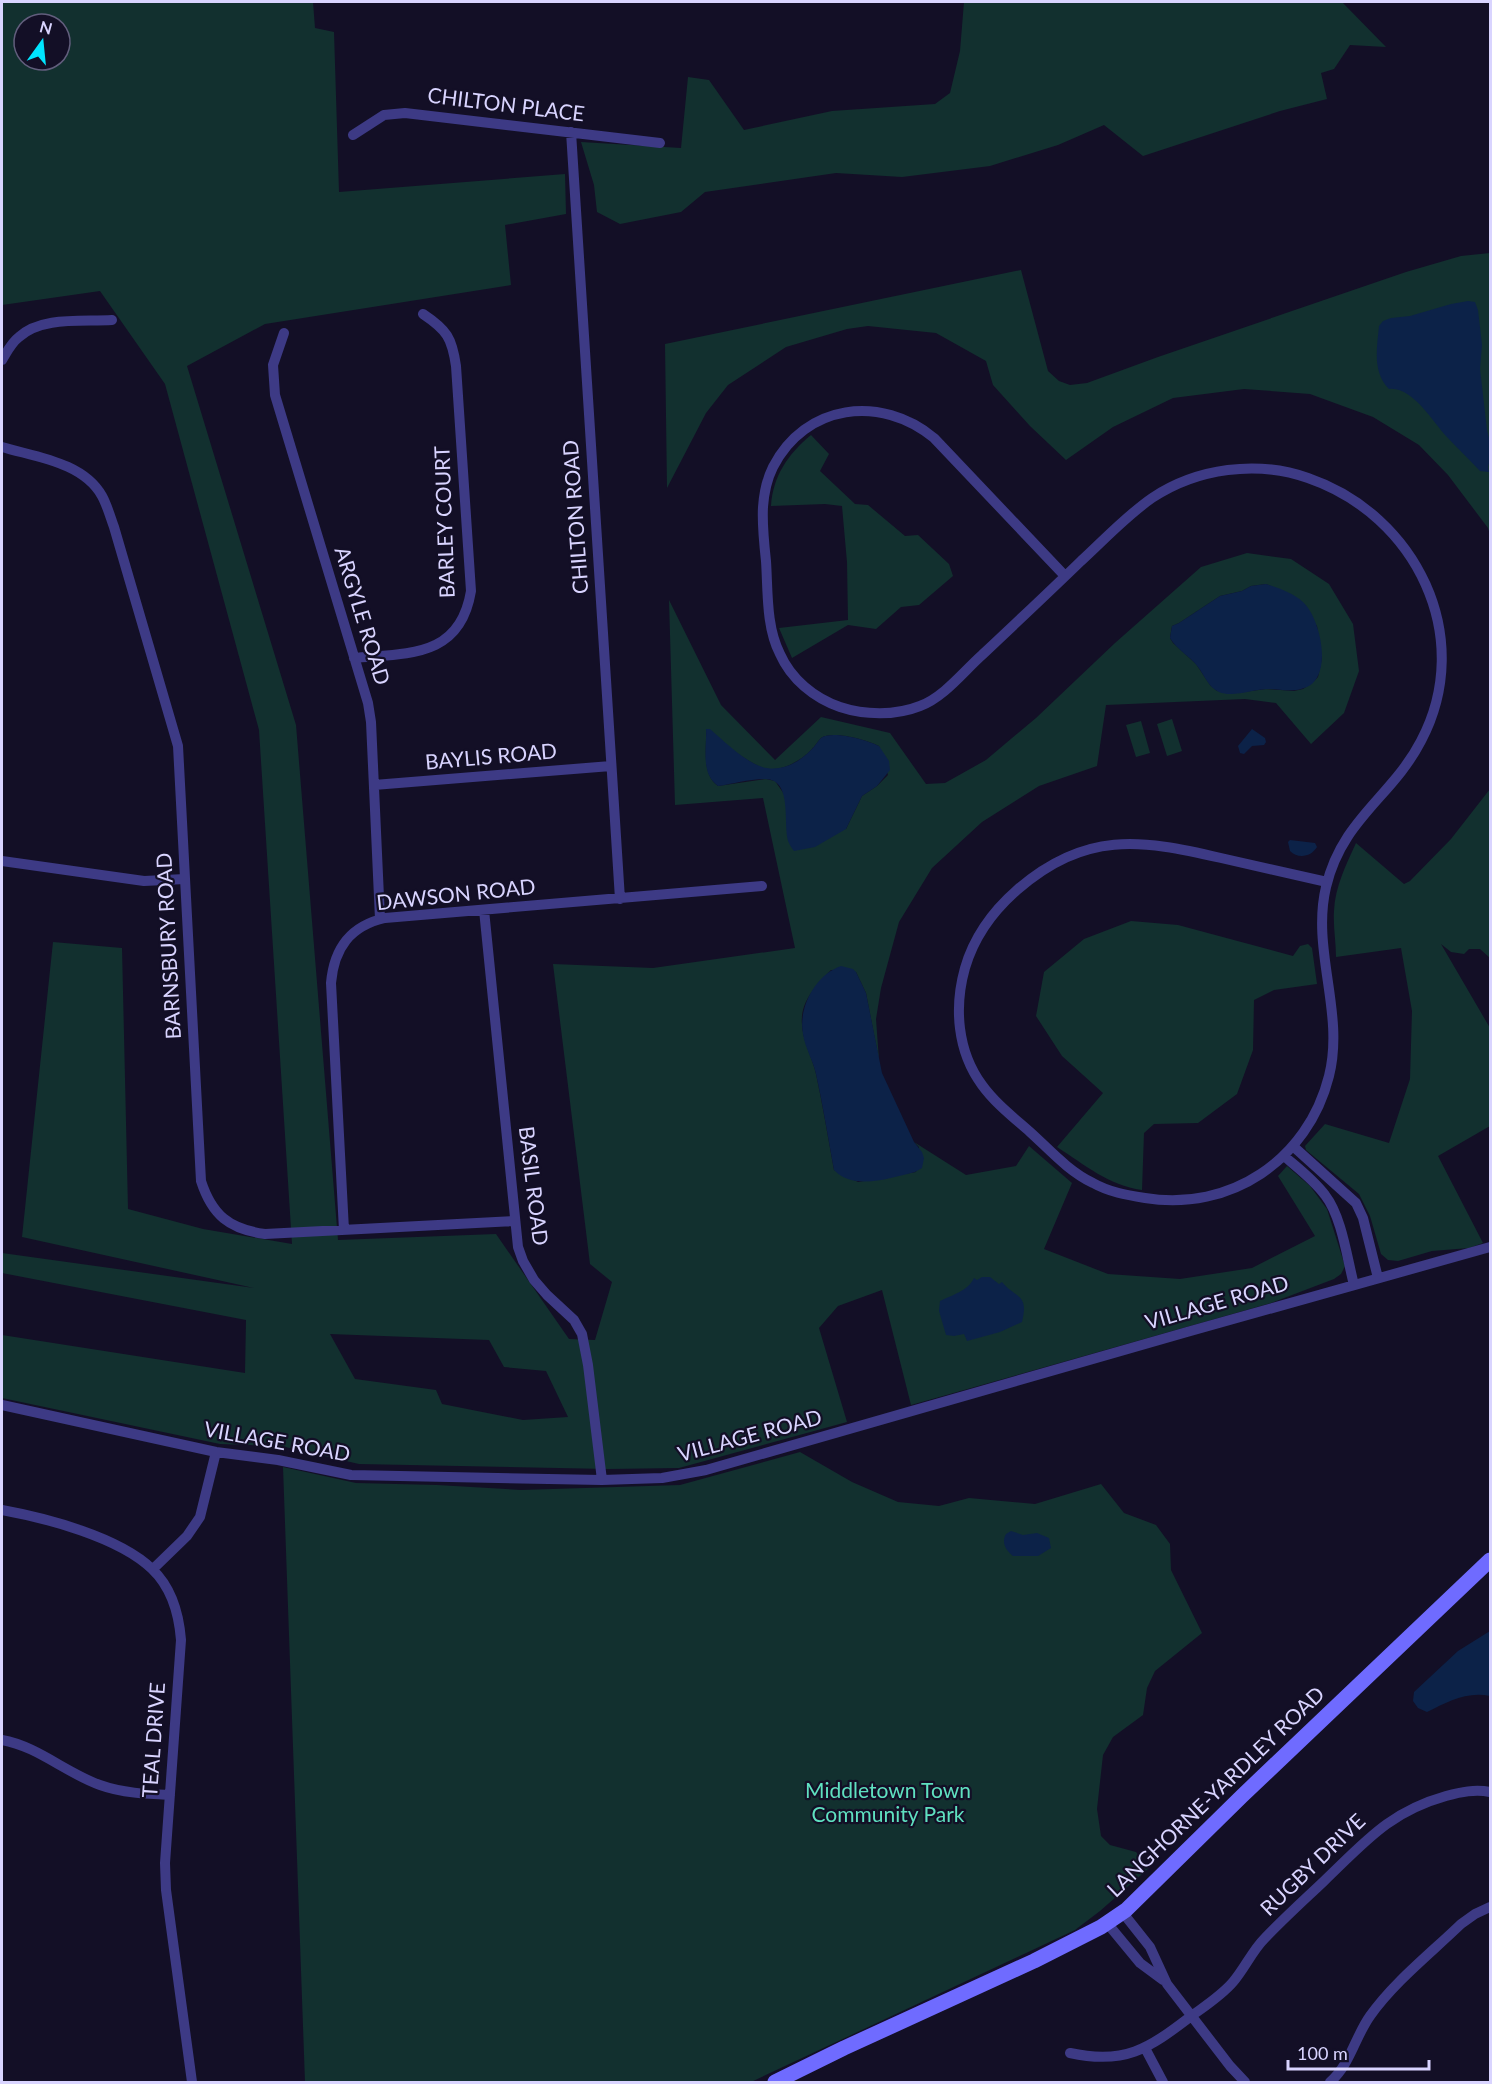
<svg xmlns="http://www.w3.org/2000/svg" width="1492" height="2084" font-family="Lato,sans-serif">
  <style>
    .green { fill: #12302f; fill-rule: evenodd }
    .water { fill: #0c2248 }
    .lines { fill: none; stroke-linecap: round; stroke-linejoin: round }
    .minor { stroke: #3d3a85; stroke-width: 10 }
    .secondary { stroke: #6f6bff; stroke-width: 15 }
    .labels { text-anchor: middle; stroke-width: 4.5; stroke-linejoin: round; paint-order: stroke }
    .street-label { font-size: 21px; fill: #d9d4ff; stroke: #130f26 }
    .park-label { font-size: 21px; fill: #5fe0c0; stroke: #130f26 }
  </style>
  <rect width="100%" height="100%" fill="#130f26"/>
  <path class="green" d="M2,2H313L315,28L334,32L339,192L565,174L566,214L505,225L511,285L265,324L187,366L296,725L338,1240L496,1234L569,1339L595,1340L612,1282L590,1264L553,964L653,968L795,948L763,798L675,805L669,600L721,705L775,760L821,717L890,733L926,784L945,783L986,760L1036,718L1115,643L1201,567L1247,553L1291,559L1329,584L1353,624L1359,671L1344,713L1311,744L1276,703L1245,699L1106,705L1097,766L1039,786L982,822L932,868L899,922L881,988L876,1019L879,1060L866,993L856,972L831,970C818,984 804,997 802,1016C800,1038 812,1055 816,1074C823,1106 828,1138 834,1170L858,1182L916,1172L919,1147L914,1142L966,1175L1016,1166L1029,1146L1072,1183L1044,1249L1108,1274L1180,1279L1252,1268L1315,1236L1278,1176L1287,1166L1310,1186L1327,1209L1345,1266L1341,1274L1334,1279L1271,1303L911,1405L882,1290L838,1306L819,1328L847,1422L679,1468L608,1469L359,1464L281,1446L220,1444L2,1398V1335L245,1373L246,1320L2,1273V1253L254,1288L22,1237L53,942L122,948L128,1209L203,1229L292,1244L259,730L165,384L100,291L2,305ZM24,24H60V60H24ZM1266,584L1289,594L1317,626L1322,658L1320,668L1318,677L1312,683L1303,689L1294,691L1266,689L1236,693L1217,691L1210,685L1196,664L1173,643L1170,638L1172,626L1179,623L1220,596L1242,591L1251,586ZM706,730C723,742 743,760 763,768C780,773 801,761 812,749C815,746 818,741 821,738C832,730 867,740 879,746L888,775L877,786L862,796L846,829L784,794L775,781L766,779L718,786C701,774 707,747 706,730ZM330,1334L489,1340L504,1367L546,1371L568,1417L523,1420L442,1404L436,1390L355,1379Z
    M964,2H1342L1386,47L1350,45L1334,69L1321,73L1327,99L1280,111L1143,156L1104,125L1058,145L990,166L902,177L836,173L705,192L681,212L620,224L597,212L594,185L581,142L681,148L688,77L709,80L744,130L832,111L935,104L950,93L960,51Z
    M1490,253V535L1488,528L1448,475L1419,445L1373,417L1310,394L1244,389L1173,398L1113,427L1066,460L1030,426L993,385L986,361L936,333L868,326L847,329L786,347L728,385L706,413L667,488L665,344L1021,270L1048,371L1059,381L1070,385L1087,383L1158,357L1406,272L1461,256Z
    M811,435L829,454L820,471L855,504L868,505L905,536L918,535L949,564L953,576L919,605L901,607L876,629L848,625L792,658L779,628L848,620L847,562L842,506L825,504L771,506C773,476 788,454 811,435Z
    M1172,719L1182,751L1167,756L1157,724Z
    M1141,721L1150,753L1136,757L1126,725Z
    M1490,789V958L1480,949H1469L1464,954L1451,952L1441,944L1490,1028V1126L1438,1156L1483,1243L1469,1248L1432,1251L1398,1261L1388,1260L1381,1254L1370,1216L1359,1194L1306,1150L1305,1146L1325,1124L1389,1143L1410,1079L1412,1011L1401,948L1336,957C1336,941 1333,927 1334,911C1335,887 1346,865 1356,843L1404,884L1410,881L1451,839Z
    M1131,921L1178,925L1293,956L1300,946L1308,944L1312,948L1317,984L1274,990L1254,1000L1253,1050L1237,1094L1198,1123L1154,1124L1144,1133L1142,1190C1108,1185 1085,1165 1057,1147L1103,1093L1062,1056L1036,1016L1044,972L1084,939Z
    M800,1452L852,1482L898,1502L939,1506L969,1498L1035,1504L1101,1484L1124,1513L1156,1525L1170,1544L1171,1570L1202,1633L1155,1671L1147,1688L1143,1715L1113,1737L1103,1755L1097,1809L1101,1836L1110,1845L1136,1852L1149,1868L1100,1911L1075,1930L751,2082H305L283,1467L356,1483L437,1485L521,1490L680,1485Z"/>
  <path class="water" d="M1468,301L1475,302L1478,310L1482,345L1480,369L1487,430L1490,442V460L1488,467L1489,472L1480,471C1469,459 1457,448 1446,436C1433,422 1412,386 1389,389C1372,372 1377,348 1379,326L1383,321L1391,318L1410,316L1451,304Z
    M1266,584C1278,588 1293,593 1303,602C1319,617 1331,665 1313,683C1310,686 1305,688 1301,689C1291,692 1279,689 1269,689C1253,689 1233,698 1219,692C1208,687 1205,676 1198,667C1190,656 1177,650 1170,638L1172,626L1179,623L1220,596L1242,591L1251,586Z
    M706,729H710C724,741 749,766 767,768C784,771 801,761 812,749C815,746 818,741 821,738C832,730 867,740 879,746L889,761L890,770L877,786L862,796L846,829L815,847L794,851C792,848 790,846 789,843C782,826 794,779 765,779C749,779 733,784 718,786C700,773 707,748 706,729Z
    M1252,729L1265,738L1266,742L1264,745L1252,746L1244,754L1240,753L1238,746Z
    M1290,840L1315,843L1317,847C1311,857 1298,859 1290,851L1288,842Z
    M841,966L853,969L856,972L866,993L882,1073L914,1142L922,1152L924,1158L922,1168L915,1172C890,1178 854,1191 834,1170C828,1138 823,1105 816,1074C813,1060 805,1048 803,1034C798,1008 815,975 841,966Z
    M982,1277H990L999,1284L1002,1282C1016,1299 1029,1293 1022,1322L1000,1332L967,1341L964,1334L954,1336L946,1335L939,1311L940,1301C952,1295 968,1291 974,1278L977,1280Z
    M1011,1531L1023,1535L1037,1533L1049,1538L1051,1548L1038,1556H1013C1006,1550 1001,1543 1006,1534Z
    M1490,1631V1696C1467,1691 1447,1702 1427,1712L1418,1708L1413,1701L1414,1692L1458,1651Z"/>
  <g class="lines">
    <path class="minor" d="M571,132L620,899
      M353,135L384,115L405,113L660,143
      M284,333L273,365L275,395L368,703L371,722L380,919
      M2,360C7,352 11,343 19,337C42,316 83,322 112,320
      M2,447C35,457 83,462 102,496C107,505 110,516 114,527L178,746L201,1181C212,1215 229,1229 265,1234L515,1221
      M1065,576L934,438C881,394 805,404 773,467C767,479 764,493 763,507C762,524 764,543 766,561C768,591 766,627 780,654C791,679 814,698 840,707C864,715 895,716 920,706C944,697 963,672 982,655C1015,624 1048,593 1081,561C1104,540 1126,516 1152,498C1197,468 1257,460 1308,478C1416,515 1476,637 1421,741C1392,797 1342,819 1326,887C1311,950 1345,1013 1329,1076C1308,1160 1230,1212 1145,1198C1126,1195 1109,1192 1093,1183C1068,1171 1050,1150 1030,1132C1013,1117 995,1103 982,1085C957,1051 954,1007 965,968C974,937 993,911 1017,890C1085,831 1140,839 1221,858C1257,866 1292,874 1327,882
      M354,658C408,653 460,658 471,591L456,366C452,338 447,330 423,314
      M374,785L611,766
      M2,861L144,881L185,879
      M484,910L518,1247L523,1261L534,1280L547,1295L574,1320L582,1334L588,1365L602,1480
      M1294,1147L1356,1203L1363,1218L1378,1278
      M1284,1156C1298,1168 1314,1180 1325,1195C1342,1217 1347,1258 1354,1285
      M344,1230L331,983C334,948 350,926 385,918L762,886
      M2,1405L216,1452L278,1460L351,1475L602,1480L662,1478L706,1470L1187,1332L1490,1247
      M2,1510C46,1518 119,1537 152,1569C171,1587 179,1614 181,1640L165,1863L166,1890L192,2082
      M153,1569L187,1536L200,1517L216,1452
      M2,1740C37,1746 66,1773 100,1785C122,1793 146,1794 170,1795
      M1123,1913L1150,1947L1167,1984L1230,2066L1245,2082
      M1107,1923L1140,1963L1163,1980
      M1145,2048L1163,2082
      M1070,2053C1125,2065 1148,2049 1190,2017C1205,2006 1221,1996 1233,1982C1245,1968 1252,1951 1265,1938C1284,1918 1304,1900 1324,1881C1365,1842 1389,1812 1446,1796C1461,1792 1475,1789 1490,1792
      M1330,2082C1350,2065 1355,2037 1370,2016C1394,1982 1431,1953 1461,1924L1475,1914L1490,1907"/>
    <path class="secondary" d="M775,2082L844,2048L1034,1961L1101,1927L1126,1910L1242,1796L1490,1560"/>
  </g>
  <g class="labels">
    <g class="street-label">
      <text transform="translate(506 105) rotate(7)" y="7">CHILTON PLACE</text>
      <text transform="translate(576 517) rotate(-94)" y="7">CHILTON ROAD</text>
      <text transform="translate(445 522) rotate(-92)" y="7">BARLEY COURT</text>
      <text transform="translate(362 616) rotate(73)" y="7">ARGYLE ROAD</text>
      <text transform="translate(491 757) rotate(-5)" y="7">BAYLIS ROAD</text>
      <text transform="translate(456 895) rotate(-6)" y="7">DAWSON ROAD</text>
      <text transform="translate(169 946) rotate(-93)" y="7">BARNSBURY ROAD</text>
      <text transform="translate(533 1186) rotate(83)" y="7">BASIL ROAD</text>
      <text transform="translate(1217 1303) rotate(-16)" y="7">VILLAGE ROAD</text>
      <text transform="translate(750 1436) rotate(-15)" y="7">VILLAGE ROAD</text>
      <text transform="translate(277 1442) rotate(10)" y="7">VILLAGE ROAD</text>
      <text transform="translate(154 1740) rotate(-86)" y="7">TEAL DRIVE</text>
      <text transform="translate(1216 1792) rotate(-44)" y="7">LANGHORNE-YARDLEY ROAD</text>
      <text transform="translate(1313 1865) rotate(-44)" y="7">RUGBY DRIVE</text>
    </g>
    <g class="park-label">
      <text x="888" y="1798">Middletown Town<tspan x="888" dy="24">Community Park</tspan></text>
    </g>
  </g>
  <rect width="1492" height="2084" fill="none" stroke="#d9d4ff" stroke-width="6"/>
  <g transform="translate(42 42) rotate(15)"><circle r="28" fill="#130f26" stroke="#625e7d" stroke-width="1.5"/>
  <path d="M0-4.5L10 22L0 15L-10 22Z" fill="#00e5ff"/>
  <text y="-9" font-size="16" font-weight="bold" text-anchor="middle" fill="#d9d4ff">N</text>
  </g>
  <path d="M1288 2060v9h141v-9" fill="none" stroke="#d9d4ff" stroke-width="3"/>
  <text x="1297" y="2060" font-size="18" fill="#d9d4ff" stroke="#130f26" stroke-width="4.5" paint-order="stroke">100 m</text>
</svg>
